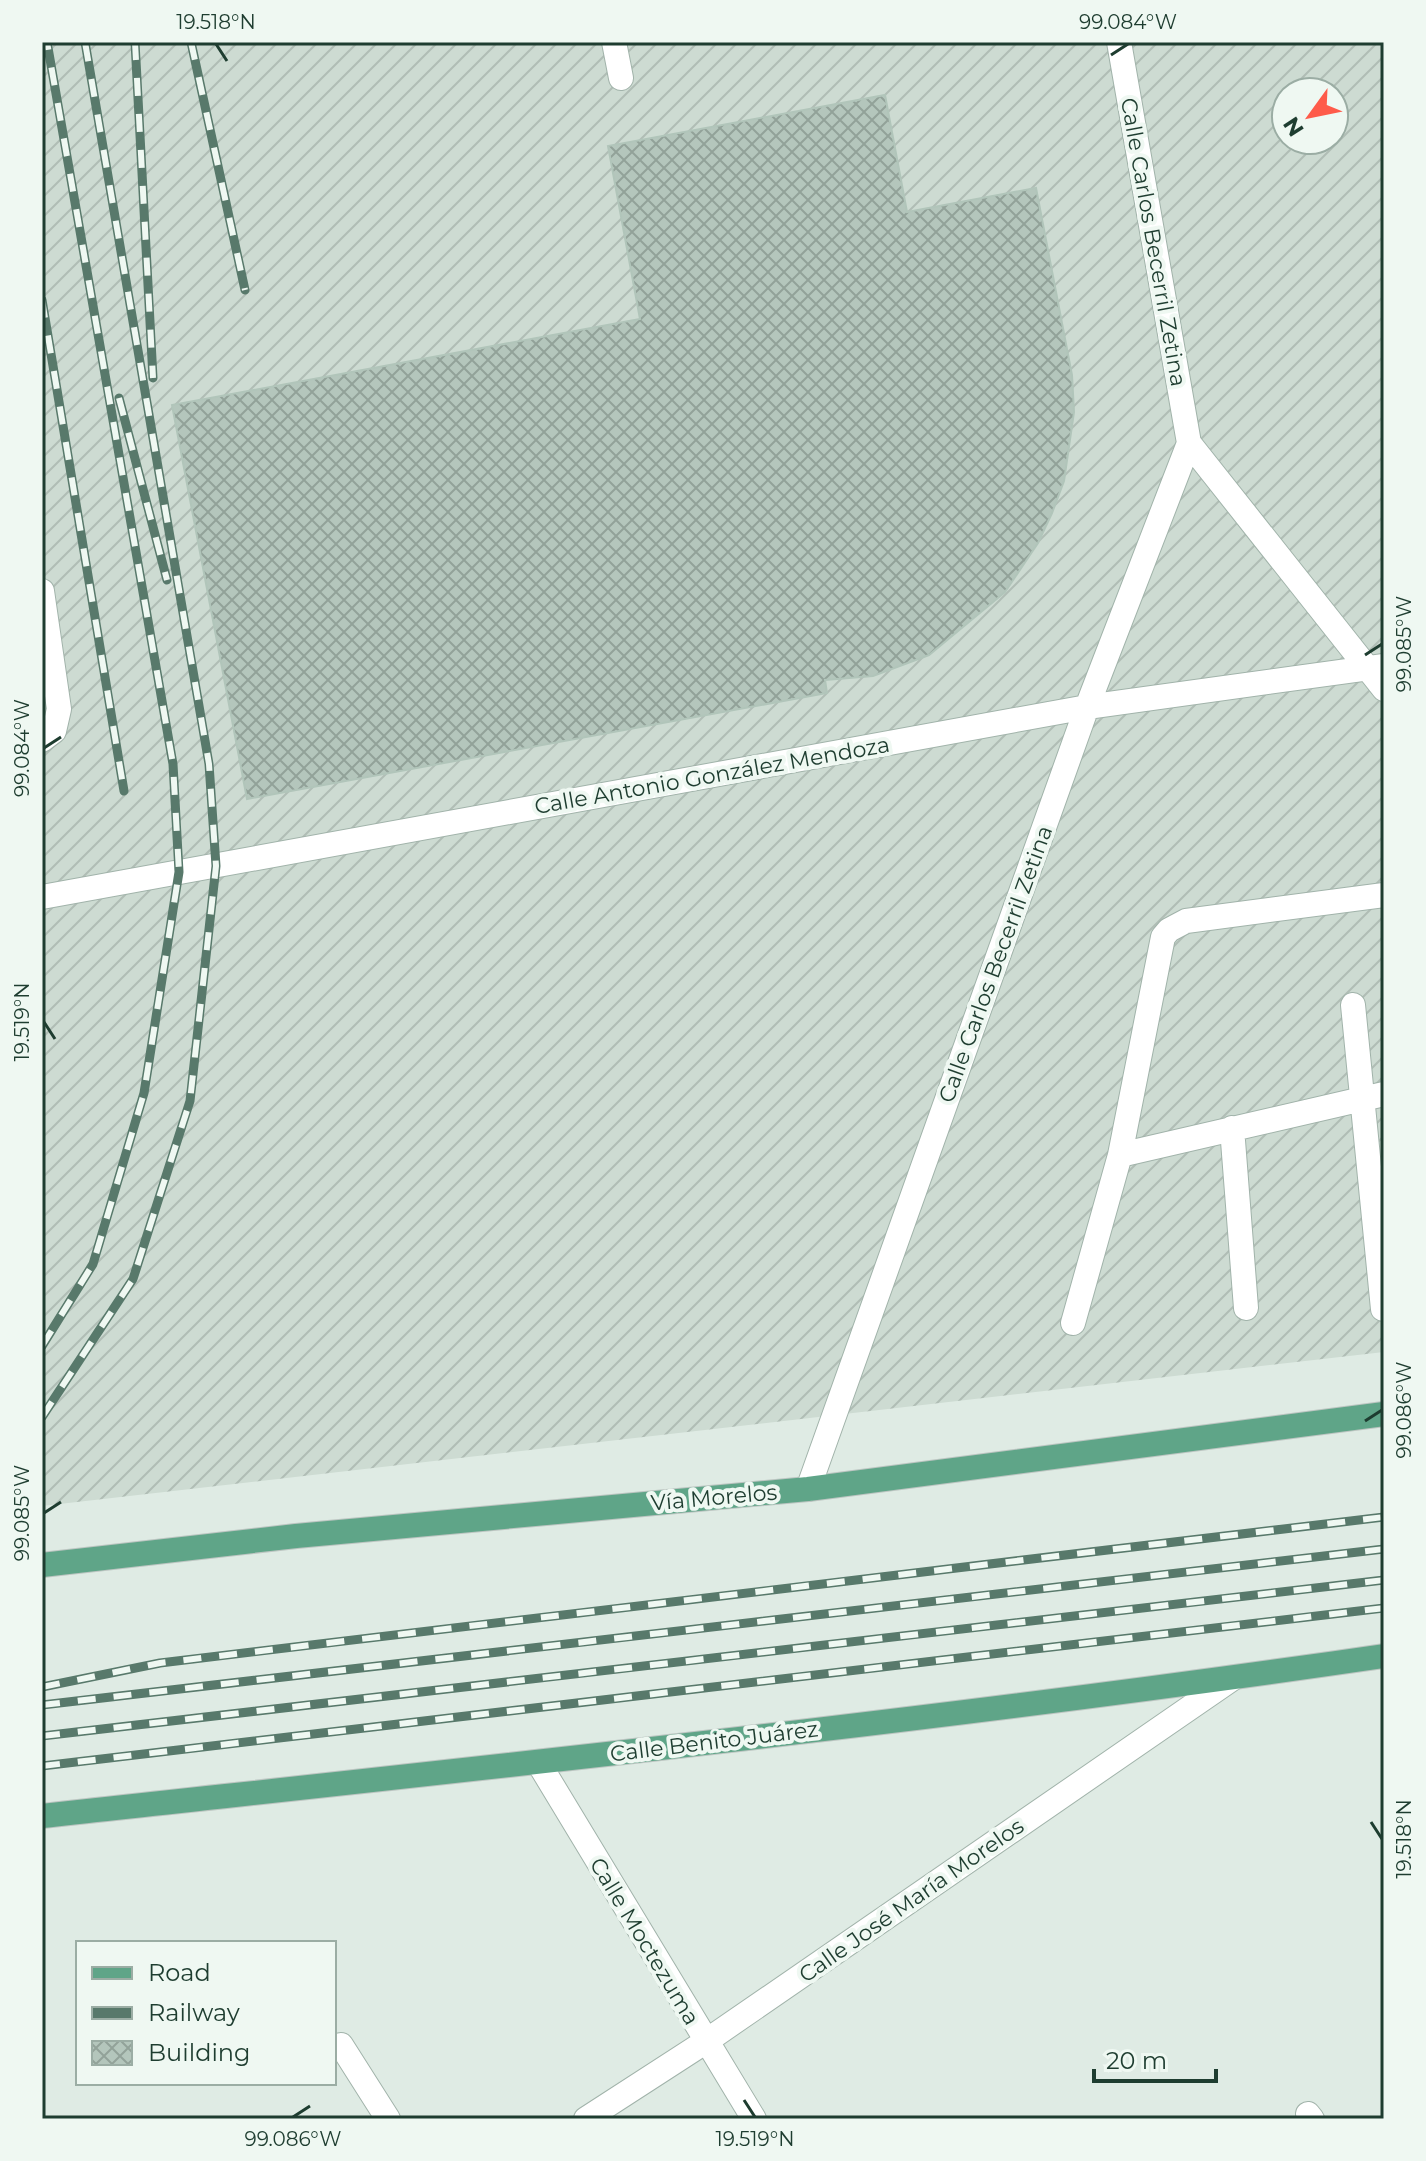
<svg xmlns="http://www.w3.org/2000/svg" width="1426" height="2161" font-family="Montserrat,sans-serif">
  <style>
    .industrial { fill: url(#industrial-furrows); fill-rule: evenodd }
    .building { fill: url(#building-cross-hatch); stroke: #b1c5ba; stroke-width: 2 }
    .lines { fill: none; stroke-linecap: round; stroke-linejoin: round }
    .minor-casing { stroke: #a1b3aa; stroke-width: 26 }
    .major-casing { stroke: #bcc5c1; stroke-width: 26 }
    .minor { stroke: #fff; stroke-width: 24 }
    .major { stroke: #5fa588; stroke-width: 24 }
    .rail-casing { stroke: #58796b; stroke-width: 9 }
    .rail { stroke: #eff8f2; stroke-width: 6; stroke-dasharray: 18; stroke-linecap: butt }
    .ticks { fill: none; stroke: #1e3d30; stroke-width: 3 }
    .labels { text-anchor: middle; stroke-width: 8; stroke-linejoin: round; paint-order: stroke }
    .street-label { font-size: 22px; fill: #1e3d30; stroke: #eff8f2 }
    .neatline { fill: none; stroke: #1e3d30; stroke-width: 3 }
    .ticks-label { font-size: 20px; text-anchor: middle; fill: #1e3d30 }
  </style>
  <defs>
    <pattern id="industrial-furrows" width="10" height="10" patternUnits="userSpaceOnUse" patternTransform="scale(2)"><rect width="10" height="10" fill="#cddbd2"/><path d="M-1 1l2-2M0 10L10 0M9 11l2-2" fill="none" stroke="#b0bdb5"/></pattern>
    <pattern id="building-cross-hatch" width="8" height="8" patternUnits="userSpaceOnUse" patternTransform="scale(2)"><rect width="8" height="8" fill="#b4c6bc"/><path d="M0 0l8 8M0 8l8-8" fill="none" stroke="#92a299"/></pattern>
  </defs>
  <rect width="100%" height="100%" fill="#dfebe4"/>
  <path class="industrial" d="M42,42H1384V1352L42,1506ZM1286,92H1334V140H1286Z"/>
  <path class="building" d="M885,95L907,212L1036,188L1072,375L1074,412L1064,481L1052,513L1038,543L1005,592L929,655L873,676L825,680L827,693L247,799L172,405L640,319L608,146Z"/>
  <g class="lines">
    <g class="minor-casing">
      <path id="minor" d="M614,42L621,78
        M1119,42L1189,443L1384,689
        M42,591L59,709L54,731L42,740
        M42,897L1087,707L1384,666
        M1353,1005L1383,1309
        M1232,1128L1246,1308
        M1120,1155L1384,1094
        M1073,1323L1120,1155L1163,937L1169,930L1186,921L1384,895
        M808,1489L1087,707L1189,443
        M538,1762L754,2119
        M341,2045L388,2119
        M1308,2114L1312,2119
        M586,2119L705,2042L1233,1678"/>
    </g>
    <g class="major-casing">
      <path id="major" d="M42,1565L296,1536L808,1489L1384,1414
        M42,1816C490,1767 938,1721 1384,1656"/>
    </g>
    <use href="#minor" class="minor"/>
    <use href="#major" class="major"/>
    <g class="rail-casing">
      <path id="rail" d="M135,42L153,378
        M191,42L245,290
        M42,300L124,791
        M119,398L167,580
        M42,1346L93,1264L144,1093L179,872L173,764L47,42
        M42,1417L133,1279L190,1101L216,866L209,764L85,42
        M42,1687L160,1663L1384,1517
        M42,1705L1384,1549
        M42,1736L1384,1580
        M42,1766L1384,1608"/>
    </g>
    <use href="#rail" class="rail"/>
  </g>
  <path class="ticks" d="M216,44L227,61M1111,55L1128,44M1365,655L1382,644M44,748L61,737M44,1022L55,1039M1365,1421L1382,1410M44,1513L61,1502M1371,1822L1382,1839M744,2100L755,2117M293,2117L310,2106"/>
  <g class="labels">
    <g class="street-label">
      <text transform="translate(1154 242) rotate(80)" y="8">Calle Carlos Becerril Zetina</text>
      <text transform="translate(712 775) rotate(-10)" y="8">Calle Antonio González Mendoza</text>
      <text transform="translate(995 964) rotate(-70)" y="8">Calle Carlos Becerril Zetina</text>
      <text transform="translate(714 1497) rotate(-5)" y="8">Vía Morelos</text>
      <text transform="translate(714 1741) rotate(-7)" y="8">Calle Benito Juárez</text>
      <text transform="translate(911 1900) rotate(-35)" y="8">Calle José María Morelos</text>
      <text transform="translate(645 1941) rotate(59)" y="8">Calle Moctezuma</text>
    </g>
  </g>
  <rect width="1426" height="2161" fill="none" stroke="#eff8f2" stroke-width="88"/>
  <rect x="76" y="1941" width="260" height="144" fill="#eff8f2" stroke="#9bada4" stroke-width="2"/>
  <rect x="92" y="1967" width="40" height="12" fill="#5fa588" stroke="#9bada4" stroke-width="2"/>
  <text x="148" y="1981" font-size="24" fill="#1e3d30">Road</text>
  <rect x="92" y="2007" width="40" height="12" fill="#58796b" stroke="#9bada4" stroke-width="2"/>
  <text x="148" y="2021" font-size="24" fill="#1e3d30">Railway</text>
  <rect x="92" y="2041" width="40" height="24" fill="url(#building-cross-hatch)" stroke="#9bada4" stroke-width="2"/>
  <text x="148" y="2061" font-size="24" fill="#1e3d30">Building</text>
  <g transform="translate(1310 116) rotate(237)"><circle r="38" fill="#eff8f2" stroke="#9bada4" stroke-width="2"/>
  <path d="M0-6L14 30L0 20L-14 30Z" fill="#fe5b4a"/>
  <text y="-12" font-size="22" font-weight="bold" text-anchor="middle" fill="#1e3d30">N</text>
  </g>
  <path d="M1094 2069v12h122v-12" fill="none" stroke="#1e3d30" stroke-width="4"/>
  <text x="1106" y="2069" font-size="24" fill="#1e3d30" stroke="#eff8f2" stroke-width="6" paint-order="stroke">20 m</text>
  <rect x="44" y="44" width="1338" height="2073" class="neatline"/>
  <g class="ticks-label">
    <text x="216" y="29">19.518°N</text>
    <text x="1128" y="29">99.084°W</text>
    <text transform="translate(1404 644) rotate(-90)" y="7">99.085°W</text>
    <text transform="translate(22 748) rotate(-90)" y="7">99.084°W</text>
    <text transform="translate(22 1022) rotate(-90)" y="7">19.519°N</text>
    <text transform="translate(1404 1410) rotate(-90)" y="7">99.086°W</text>
    <text transform="translate(22 1513) rotate(-90)" y="7">99.085°W</text>
    <text transform="translate(1404 1839) rotate(-90)" y="7">19.518°N</text>
    <text x="293" y="2146">99.086°W</text>
    <text x="755" y="2146">19.519°N</text>
  </g>
</svg>
